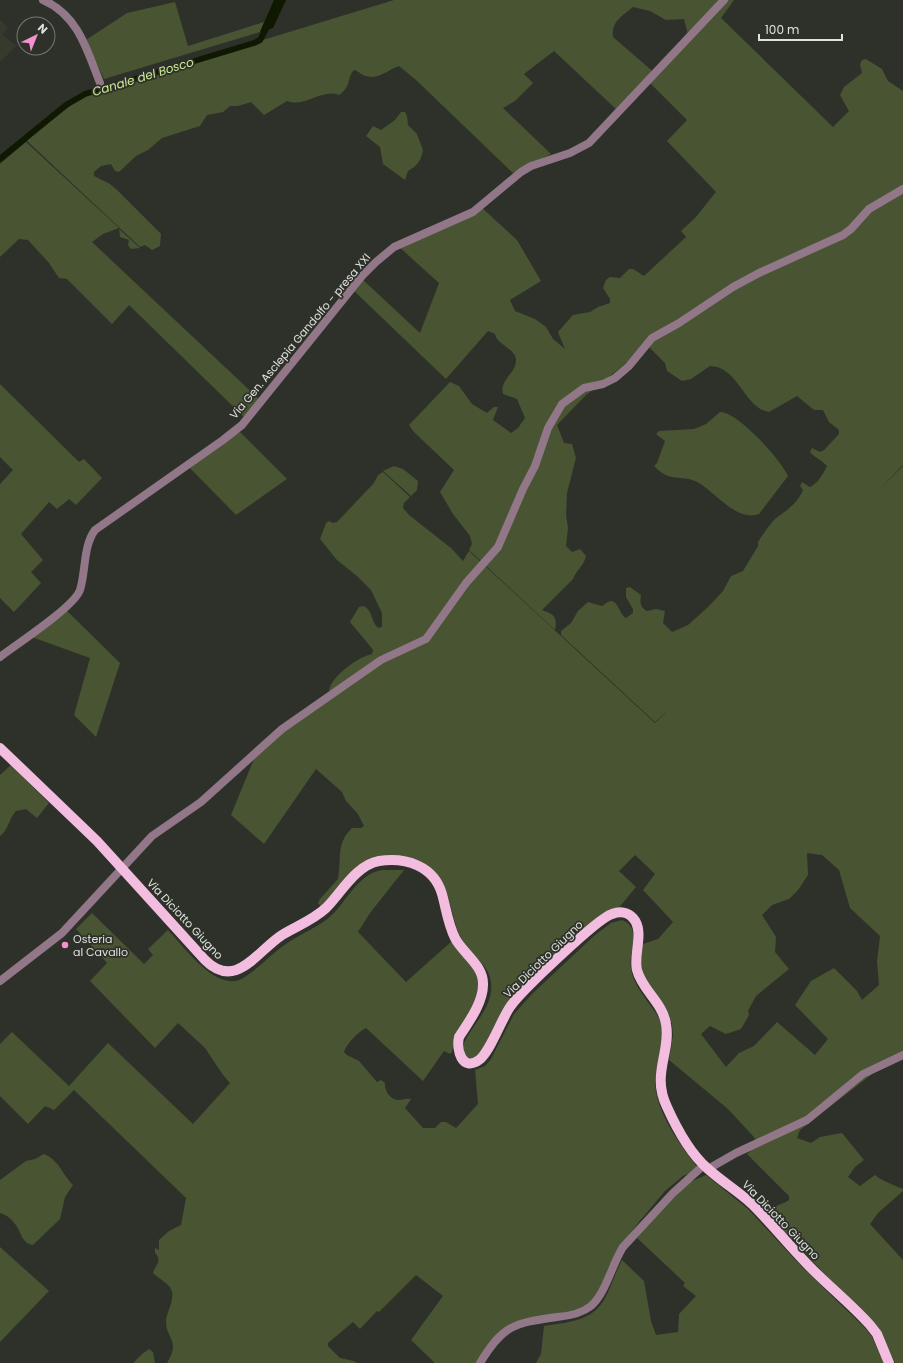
<svg xmlns="http://www.w3.org/2000/svg" width="903" height="1363" font-family="Poppins,sans-serif">
  <style>
    .built { fill: #353a2d }
    .green { fill: #485432; fill-rule: evenodd }
    .water { fill: #0f1800 }
    .lines { fill: none; stroke-linecap: round; stroke-linejoin: round }
    .canal { stroke: #0f1800; stroke-width: 6 }
    .minor { stroke: #917787; stroke-width: 8 }
    .major { stroke: #f3bddf; stroke-width: 10 }
    .poi-dot { fill: #f491d3; stroke: #2e312a; stroke-width: 1.5 }
    .labels { text-anchor: middle; stroke-width: 3.5; stroke-linejoin: round; paint-order: stroke }
    .street-label { font-size: 11px; fill: #e0e2dd; stroke: #2e312a }
    .poi-label { font-size: 11px; fill: #e0e2dd; stroke: #2e312a; text-anchor: start }
    .water-label { font-size: 12px; font-style: italic; fill: #caea92; stroke: #2e312a }
  </style>
  <rect width="100%" height="100%" fill="#2e312a"/>
  <path class="built" d="M0,20L8,28L2,34L16,46L0,62Z"/>
  <path class="green" d="M394,0H734L721,18L833,127L849,111L840,95L844,87L862,73L860,64L862,60L866,59L882,69L888,81L903,91V465L876,493L903,466V1058L876,1071L800,1130L797,1138L811,1143L820,1137L842,1133L864,1160L855,1167L848,1177L860,1186L875,1175C882,1181 894,1185 903,1189V1191L878,1213L870,1224L903,1260V1363H895L880,1331L765,1212C772,1206 780,1206 789,1200V1196L747,1154L754,1148L756,1140L753,1136L728,1109L669,1060L673,1035L672,1025L669,1015L644,978L640,965L643,944L658,939L673,922L643,890L655,874L635,855L619,871L636,887L617,910L539,973L489,1043L473,1060L466,1057L462,1048C469,1028 489,1012 491,991C494,968 475,959 464,943C448,919 454,882 426,865C419,862 381,862 371,861L323,909L318,903L320,899L338,879C342,859 335,845 352,828H361L364,826L358,814L346,801L342,792L316,769L264,844L231,815L256,754L331,694L329,690C333,675 358,657 372,654L373,650L370,646L350,622L359,607L364,606C373,611 371,622 378,628L382,627V613L371,590L358,577L337,560L320,539L326,523L329,521L333,523L337,522L374,483L378,475L383,472L410,497L404,503L403,508L409,515L451,548L463,561L469,551L655,723L669,709L655,722L561,635V631L571,623L578,611L588,602L602,606C605,604 608,601 611,601C618,601 620,615 626,618L633,613V609L626,597V588L630,587L641,595C640,603 640,607 647,611L656,609L665,611L663,623L672,632L688,625L708,607L723,591L731,576L743,571L758,546V542C763,534 769,525 775,519C787,510 796,505 803,490L800,486L802,482L810,487C817,484 824,473 827,466C822,460 815,458 810,452L812,448L820,452L824,450L839,434V430L829,422L823,410H814L797,396L769,412C745,409 738,366 710,366L691,379L682,381L667,371L665,363L649,347L641,351L585,396L557,425L564,443L572,444L576,458L567,493L566,515L568,528L566,546L572,552L580,549L586,556C584,566 576,570 573,579L542,610C553,614 558,616 555,630L469,550L472,544L470,536L453,514L440,492L454,470L414,432L409,425L450,382L459,386L472,404L487,413L494,407H498L493,420L511,433L518,428L525,418L517,399L503,394C499,380 516,374 516,360C516,349 497,345 495,334L488,331L446,379L352,289L361,278L420,333L439,283L398,246L481,207L517,240L541,281L510,300L515,311L535,319L546,327L553,339L565,349L558,332L573,315L590,312L598,307L610,303V299L603,288L606,280L610,277L620,278L629,269H633L644,276L686,237L681,231L695,218L716,192L667,141L687,120L650,83L617,110L554,51L524,74L533,83L515,101L503,108L551,154L522,168L515,175L416,80L399,66C387,70 379,80 366,76C361,75 359,71 354,70C346,78 353,85 339,95C322,88 305,108 287,101L264,115L251,102L238,106H230L223,112L207,115L200,126L162,138L148,150L136,156L119,172L115,171L111,164L101,166L94,172V176L110,184L117,190L161,234L160,246L152,250L145,245L140,247L26,140L74,103L93,92ZM633,7L650,11L666,20L684,19L688,35L657,75L613,37C611,22 622,16 633,7ZM807,853L822,855L839,870L850,908L880,936L877,962L879,985L862,1000L857,991L834,968L811,981L795,1005L828,1039L815,1055L777,1022L754,1046L739,1053L726,1067L701,1034L710,1026L726,1034L741,1029L749,1015L748,1011L756,996L789,969L775,952L776,937L762,915L772,905L789,899L798,890L808,875Z
    M175,2L188,46L264,22L260,32L104,79L86,40L127,13Z
    M401,112H405L407,116L408,125L417,134L423,150C421,161 417,166 408,171L405,180L383,164L380,147L366,136L373,126L381,130L395,120Z
    M26,142L119,228L103,234L92,242L262,402L247,420L129,305L112,324L67,279L59,278L49,263L28,240L19,239L0,257V164Z
    M119,229L140,248L131,249L128,245L129,240L120,237Z
    M0,384L79,462L84,459L102,478L76,505L69,499L57,509L49,502L21,534L43,560L31,572L41,583L14,612L0,598V484L13,470L0,457Z
    M720,412C737,411 781,460 788,476L759,514C737,522 717,494 699,483C682,473 672,485 654,466L657,463L665,441L656,434L659,431L694,429L706,424Z
    M236,428L287,479L236,515L187,465Z
    M394,466L403,469L418,481L417,490L411,496L383,471Z
    M63,607L120,663L96,737L74,715L90,658L26,635Z
    M11,765L49,803L37,818L26,809L16,811C9,818 8,831 0,836V775Z
    M382,870H404L370,913L358,932L406,982L452,941L456,949L478,974L481,992L455,1038L452,1052L450,1054L444,1051L423,1081L366,1028C358,1032 347,1043 344,1052L347,1055L359,1061L377,1082L381,1080L385,1083C384,1090 390,1100 398,1100C402,1100 406,1098 411,1099L405,1108L423,1128H435L441,1122H446L456,1128L478,1104L475,1070L485,1066L491,1059L514,1014L533,993L595,935L611,923L622,920C643,928 628,952 631,968C633,986 650,1003 660,1019C665,1038 659,1054 656,1073C650,1105 680,1145 699,1169L683,1176L665,1191L639,1222L618,1250L597,1295L586,1308L517,1322L477,1363H435L411,1340L443,1296L416,1275L379,1312L377,1311L360,1329L353,1322L328,1343V1346L340,1358L354,1361L357,1363H167C181,1340 166,1339 166,1322C166,1312 176,1299 171,1289C169,1284 157,1277 153,1273C155,1265 163,1261 155,1253V1248L159,1250V1240L169,1231L181,1225L186,1198L74,1090L54,1110L45,1106L28,1124L0,1096V1044L12,1032L69,1086L108,1043L193,1124L230,1083L223,1075L205,1048L178,1023L155,1048L90,981L107,963L76,929L92,913L144,964L153,955L148,949L168,930C183,946 214,989 239,980C253,974 270,955 283,946C299,934 320,927 334,913C349,897 359,874 382,870Z
    M44,1154C59,1160 62,1174 73,1185L65,1197L60,1219L33,1245C21,1243 21,1231 15,1224C11,1218 6,1215 0,1213V1180L26,1161L35,1159Z
    M706,1175L748,1209L801,1266L865,1328L872,1337L884,1363H536L541,1354L544,1326C567,1322 591,1322 604,1300C611,1288 615,1273 622,1260L644,1281L651,1321L656,1335L678,1332L679,1314L696,1296L683,1286L685,1283L637,1238L646,1227L688,1183Z
    M0,1247L49,1291L0,1342Z
    M149,1349L153,1352L155,1363H133L142,1354Z"/>
  <path class="water" d="M274,0H286L273,28L260,32Z"/>
  <g class="lines">
    <path class="canal" d="M0,159L66,105L85,94L254,43L260,40L269,23"/>
    <path class="minor" d="M43,0C78,15 87,50 100,83
      M0,657C17,644 74,607 80,590C86,571 83,546 95,530L223,440L242,425L362,276L376,262L394,247L473,212L521,172L531,166L570,153L589,143L724,0
      M0,981L62,933L152,836L201,802L282,729L381,660L426,639L466,583L498,547L523,489L535,466L548,428L562,404L584,388L603,384L615,378L629,366L652,338L679,323L733,287L759,273L843,235L851,229L869,209L903,189
      M708,1169L736,1153L807,1120L863,1074L903,1055
      M480,1363C503,1325 514,1323 557,1317C569,1316 581,1314 591,1306C606,1293 612,1264 623,1247L673,1193L704,1165"/>
    <path class="major" d="M0,748L97,841L205,960C236,991 257,951 282,935C297,926 313,920 326,908C341,893 356,865 379,861C406,857 434,866 442,894C446,908 448,924 455,938C463,954 484,965 483,985C483,1003 468,1023 459,1037C456,1050 462,1072 479,1060C490,1052 501,1020 510,1007C520,992 598,918 612,914C620,911 628,912 633,918C645,931 633,955 637,970C642,990 663,1003 666,1024C671,1053 651,1074 667,1107C676,1127 690,1153 707,1168C721,1181 738,1191 752,1204C773,1225 791,1248 812,1269C831,1288 852,1305 870,1325L877,1334L889,1363"/>
  </g>
  <circle class="poi-dot" cx="65" cy="945" r="4"/>
  <g class="labels">
    <g class="street-label">
      <text transform="translate(300 336) rotate(-50)" y="4">Via Gen. Asclepia Gandolfo - presa XXI</text>
      <text transform="translate(185 919) rotate(47)" y="4">Via Diciotto Giugno</text>
      <text transform="translate(543 959) rotate(-44)" y="4">Via Diciotto Giugno</text>
      <text transform="translate(781 1220) rotate(46)" y="4">Via Diciotto Giugno</text>
    </g>
    <g class="poi-label">
      <text x="73" y="943">Osteria<tspan x="73" dy="13">al Cavallo</tspan></text>
    </g>
    <g class="water-label">
      <text transform="translate(143 77) rotate(-17)" y="4">Canale del Bosco</text>
    </g>
  </g>
  <g transform="translate(36 36) rotate(43)"><circle r="19" fill="#2e312a" stroke="#757872"/>
  <path d="M0-3L7 15L0 10L-7 15Z" fill="#f491d3"/>
  <text y="-6" font-size="11" font-weight="bold" text-anchor="middle" fill="#e0e2dd">N</text>
  </g>
  <path d="M759 34v6h83v-6" fill="none" stroke="#e0e2dd" stroke-width="2"/>
  <text x="765" y="34" font-size="12" fill="#e0e2dd" stroke="#2e312a" stroke-width="3" paint-order="stroke">100 m</text>
</svg>
